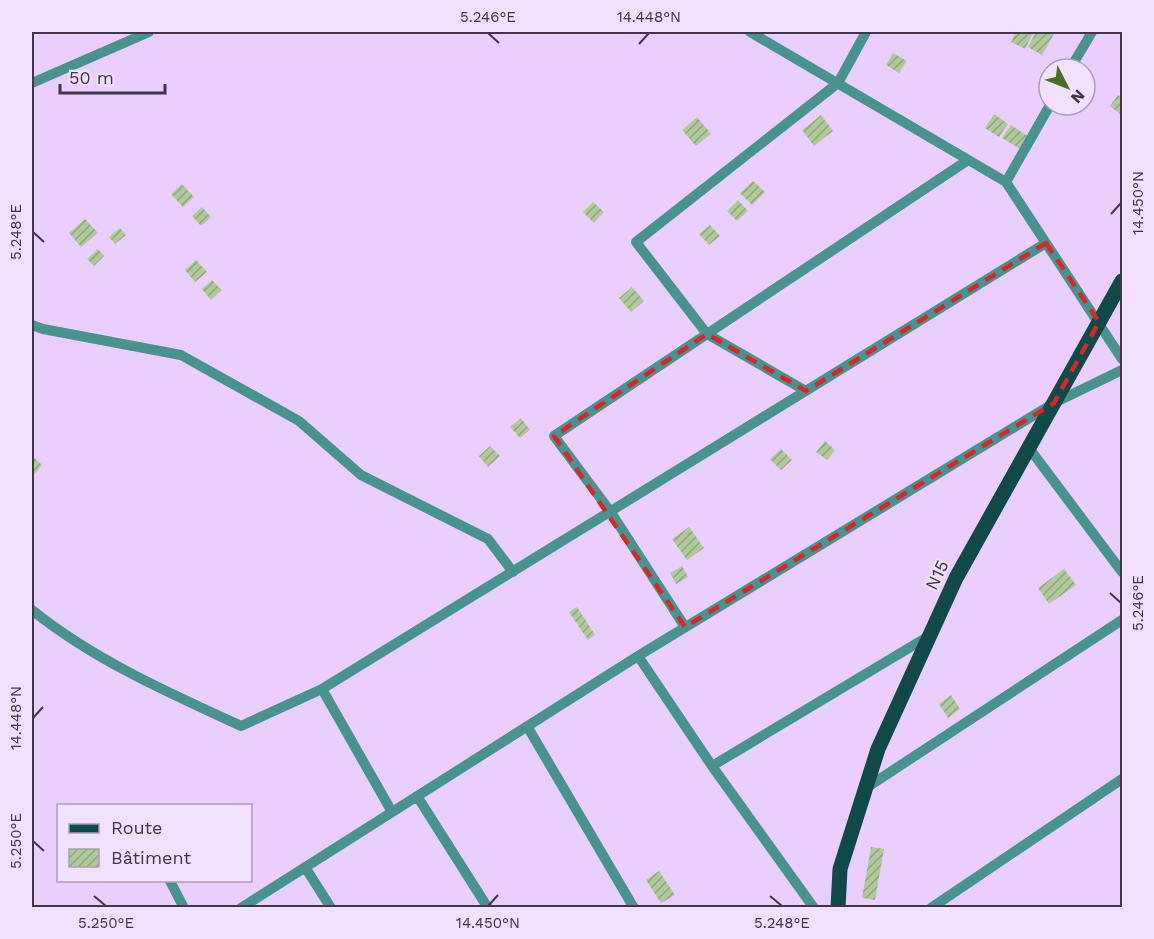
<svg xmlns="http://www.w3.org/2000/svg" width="1154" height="939" font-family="'Work Sans',sans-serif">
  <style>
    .building { fill: url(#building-hatch) }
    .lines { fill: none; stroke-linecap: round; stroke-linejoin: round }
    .street { stroke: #48938f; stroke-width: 10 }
    .primary { stroke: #104947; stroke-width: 15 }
    .marked { fill: none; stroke: #d62828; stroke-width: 4.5; stroke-dasharray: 12 8; stroke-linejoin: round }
    .ticks { fill: none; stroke: #413649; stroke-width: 2 }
    .labels { text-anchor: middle; stroke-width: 4.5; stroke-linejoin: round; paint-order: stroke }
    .street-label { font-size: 18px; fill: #413649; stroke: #f1e0fe }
    .neatline { fill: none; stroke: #413649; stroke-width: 2 }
    .ticks-label { font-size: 15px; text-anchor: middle; fill: #413649 }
  </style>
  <defs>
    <pattern id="building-hatch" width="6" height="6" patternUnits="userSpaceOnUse" patternTransform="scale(1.5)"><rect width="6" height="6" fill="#afca99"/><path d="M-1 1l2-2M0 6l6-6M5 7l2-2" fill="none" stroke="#90a57f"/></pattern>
  </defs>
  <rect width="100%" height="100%" fill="#eacefe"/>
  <path class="building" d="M1016,32L1033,33L1025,49L1011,42Z
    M1036,32H1055L1042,55L1028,47Z
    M893,53L907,61L899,73L886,65Z
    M1118,95L1122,98V116L1110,106Z
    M994,114L1008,124L999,137L985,128Z
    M821,115L833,131L814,146L802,130Z
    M697,117L711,134L696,146L682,130Z
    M1011,125L1029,137L1020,149L1002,138Z
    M753,181L765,192L752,205L740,193Z
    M182,184L194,197L183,207L171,194Z
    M738,200L748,211L737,221L727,211Z
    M593,202L604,212L594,223L583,212Z
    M202,207L211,217L201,226L192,216Z
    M85,219L98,233L81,247L69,233Z
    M710,225L720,236L709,245L699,234Z
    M120,228L126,235L115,244L109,237Z
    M98,249L104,256L94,266L87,259Z
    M196,260L207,272L195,282L185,270Z
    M212,280L222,290L211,300L202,289Z
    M632,287L644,301L631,312L619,298Z
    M521,418L530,430L520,438L510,427Z
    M825,441L835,450L827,460L816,452Z
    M490,446L500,456L488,467L479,456Z
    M781,449L792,460L781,470L770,459Z
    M32,456L42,465L33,476L32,475Z
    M689,527L704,548L687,560L672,539Z
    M682,566L688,577L676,584L670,573Z
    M1064,569L1076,585L1049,604L1038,588Z
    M577,607L595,635L588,640L569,612Z
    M951,695L960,709L948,718L939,704Z
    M871,847L884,849L875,900L862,898Z
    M659,871L675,895L661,903L646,880Z"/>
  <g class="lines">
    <path class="street" d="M750,32L1006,182L1122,359
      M1070,69L1092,32
      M32,83L149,32
      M1006,182L1050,105
      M32,325L43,329L181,355L299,421L361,475L488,539L513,572
      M806,391L707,334L636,242L838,83L866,32
      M1029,448L1122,572
      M32,610C94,660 169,693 241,726L322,689
      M685,627L610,511L554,436L968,160
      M638,656L712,766L814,908
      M527,726L634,908
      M712,766L929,636
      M866,788L1122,620
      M417,796L488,908
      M392,812L322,689L1046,243
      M305,867L331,908
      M170,881L184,908
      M241,908L638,656L1054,403L1122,370
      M931,908L1122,779"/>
    <path class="primary" d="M838,908L840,869L878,749L956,578L1122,281"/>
  </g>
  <path class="marked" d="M1046,243L1099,322L1054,403L685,627L554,436L707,334L806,391Z"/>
  <path class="ticks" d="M488,33L499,43M639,44L649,33M1111,214L1121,203M33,232L44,242M1110,593L1121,603M33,718L43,707M33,841L44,851M94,896L106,906M770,896L782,906M488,906L498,895"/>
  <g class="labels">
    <g class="street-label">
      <text transform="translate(937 575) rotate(-64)" y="6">N15</text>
    </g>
  </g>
  <rect width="1154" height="939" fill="none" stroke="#f1e0fe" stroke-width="66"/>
  <rect x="57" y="804" width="195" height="78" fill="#f1e0fe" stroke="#ab9cb6" stroke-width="1.5"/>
  <rect x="69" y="824" width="30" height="9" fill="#104947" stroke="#ab9cb6" stroke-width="1.5"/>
  <text x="111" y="834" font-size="18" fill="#413649">Route</text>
  <rect x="69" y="849" width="30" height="18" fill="url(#building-hatch)" stroke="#ab9cb6" stroke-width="1.5"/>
  <text x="111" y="864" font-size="18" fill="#413649">Bâtiment</text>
  <g transform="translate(1067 87) rotate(132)"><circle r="28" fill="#f1e0fe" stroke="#ab9cb6" stroke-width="1.5"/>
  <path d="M0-4.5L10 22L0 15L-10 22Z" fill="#4b6e26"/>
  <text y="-9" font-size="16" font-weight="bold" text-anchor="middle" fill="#413649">N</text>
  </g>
  <path d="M60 84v9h105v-9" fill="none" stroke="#413649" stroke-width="3"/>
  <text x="69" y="84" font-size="18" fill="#413649" stroke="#f1e0fe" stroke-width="4.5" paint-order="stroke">50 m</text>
  <rect x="33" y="33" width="1088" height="873" class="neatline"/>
  <g class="ticks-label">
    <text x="488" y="22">5.246°E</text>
    <text x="649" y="22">14.448°N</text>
    <text transform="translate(1138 203) rotate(-90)" y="5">14.450°N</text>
    <text transform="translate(16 232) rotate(-90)" y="5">5.248°E</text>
    <text transform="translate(1138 603) rotate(-90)" y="5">5.246°E</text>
    <text transform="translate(16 718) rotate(-90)" y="5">14.448°N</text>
    <text transform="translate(16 841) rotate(-90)" y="5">5.250°E</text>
    <text x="106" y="928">5.250°E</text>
    <text x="488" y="928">14.450°N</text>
    <text x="782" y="928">5.248°E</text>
  </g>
</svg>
